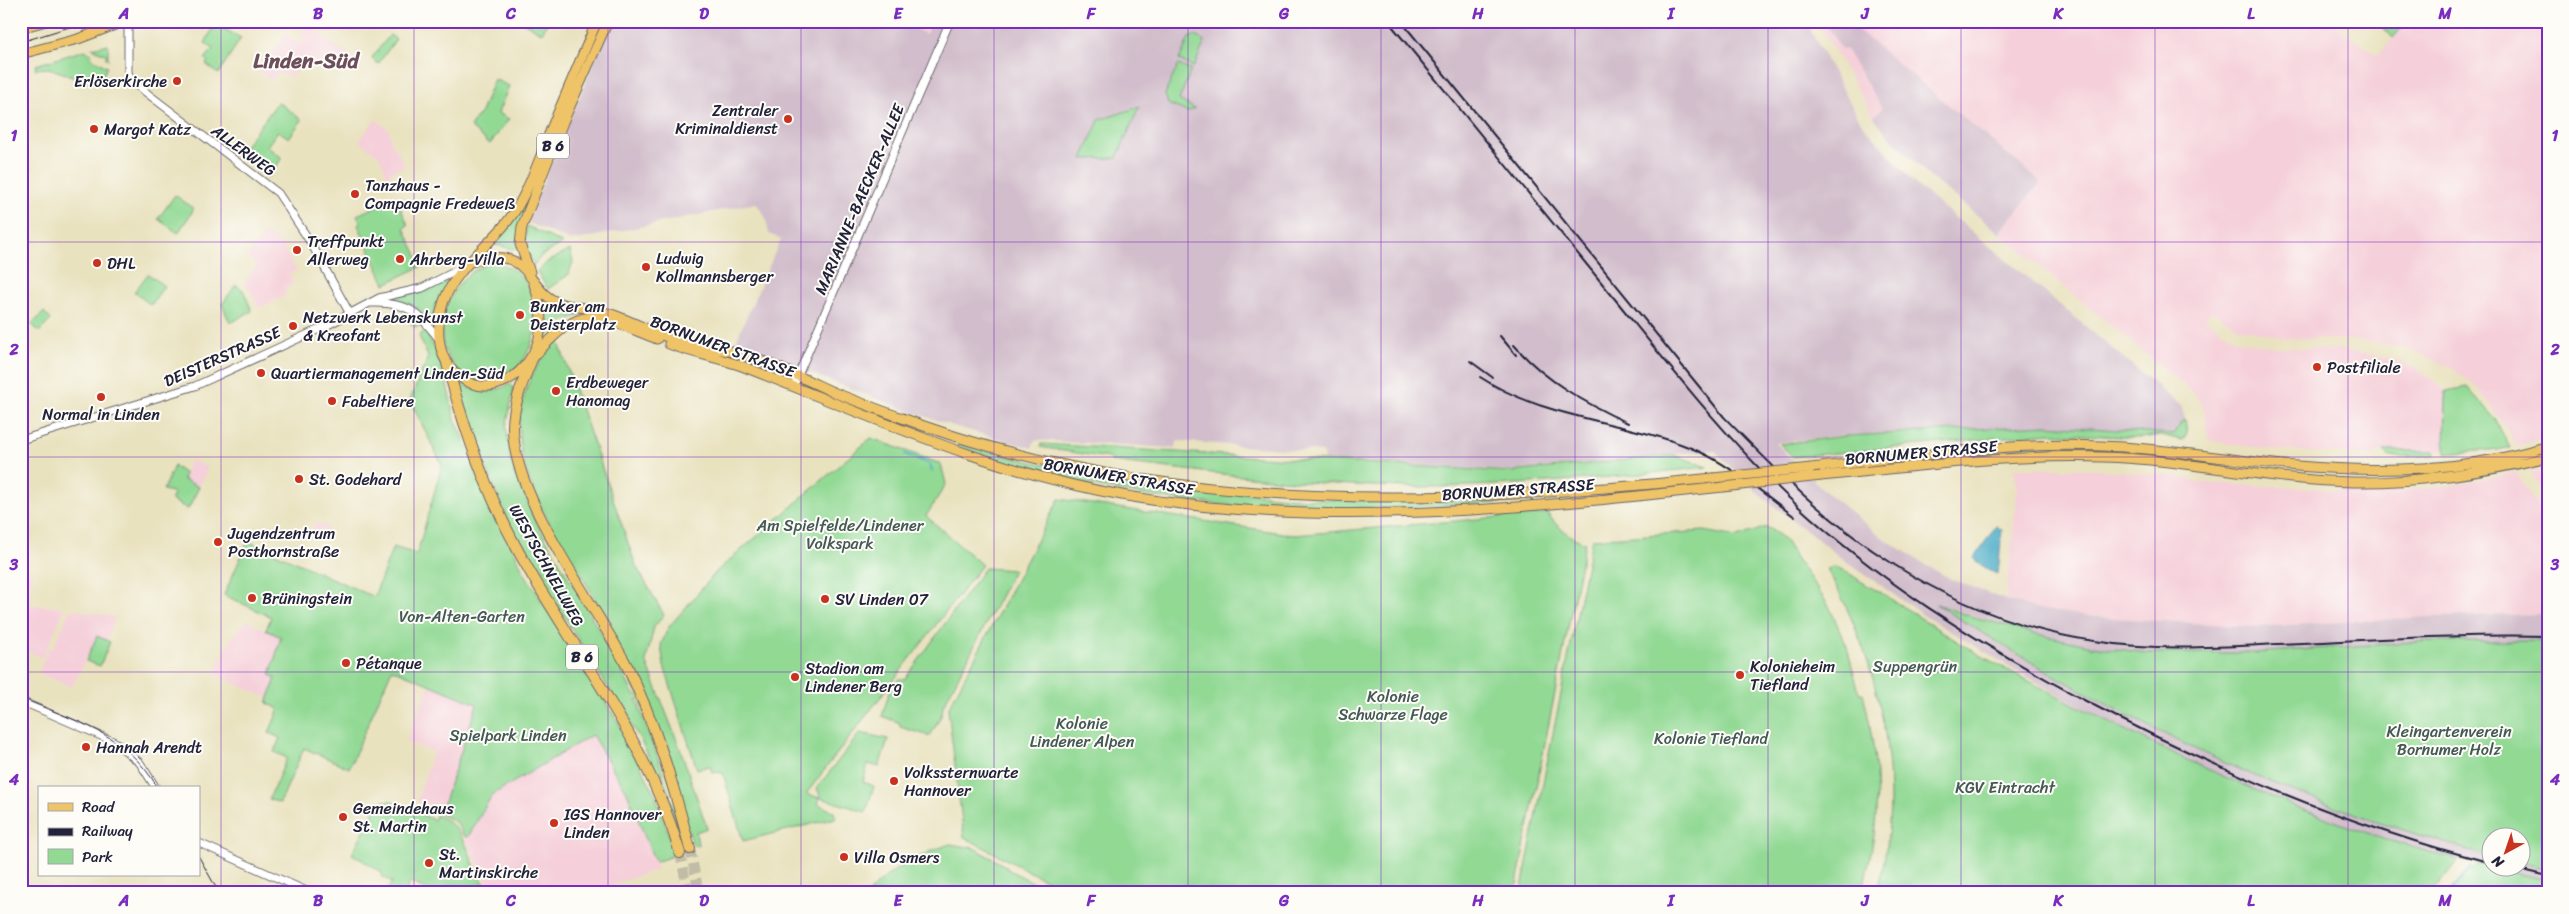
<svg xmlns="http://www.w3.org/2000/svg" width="2569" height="914" font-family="Sriracha,sans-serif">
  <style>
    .built { fill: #f5cfd9 }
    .industrial { fill: #d1bdcb }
    .green { fill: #92d994; stroke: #5a7e68 }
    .water { fill: #47aac6; stroke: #346680 }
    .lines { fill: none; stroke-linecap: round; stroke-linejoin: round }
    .stream { stroke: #47aac6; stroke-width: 2 }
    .highway-tunnel { stroke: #c1bca5; stroke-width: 10; stroke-dasharray: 10 5; stroke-linecap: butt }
    .minor-casing { stroke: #686569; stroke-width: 9 }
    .major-casing { stroke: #686569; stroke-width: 11 }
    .highway-casing { stroke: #686569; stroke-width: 12 }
    .minor { stroke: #fff; stroke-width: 7 }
    .major { stroke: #efc469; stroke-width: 9 }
    .highway { stroke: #efc469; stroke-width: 10 }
    .tram { stroke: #22223b; stroke-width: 1 }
    .rail { stroke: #22223b; stroke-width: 2 }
    .major-bridge-casing { stroke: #686569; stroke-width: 11; stroke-linecap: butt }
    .major-bridge { stroke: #efc469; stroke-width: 9 }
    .grid { fill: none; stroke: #7b2cbf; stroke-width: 1; stroke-opacity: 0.55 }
    .poi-dot { fill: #c8321e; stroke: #fdfcf7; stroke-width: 2 }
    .labels { text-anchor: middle; stroke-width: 4; stroke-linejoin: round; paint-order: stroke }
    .shield { fill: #fdfcf7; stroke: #646373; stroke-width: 1 }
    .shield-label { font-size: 15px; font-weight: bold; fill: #22223b }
    .poi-label { font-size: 16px; fill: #22223b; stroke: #fdfcf7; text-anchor: start }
    .street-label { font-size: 16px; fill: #22223b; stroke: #fdfcf7 }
    .park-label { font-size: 16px; fill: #445956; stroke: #fdfcf7 }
    .district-label { font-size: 21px; font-weight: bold; fill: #6c4f5c; stroke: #fdfcf7 }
    .neatline { fill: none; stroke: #7b2cbf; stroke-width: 2 }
    .grid-label { font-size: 16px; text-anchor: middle; font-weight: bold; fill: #7b2cbf }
  </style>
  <rect width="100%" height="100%" fill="#fdfcf7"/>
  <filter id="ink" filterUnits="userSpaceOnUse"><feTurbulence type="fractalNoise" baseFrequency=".02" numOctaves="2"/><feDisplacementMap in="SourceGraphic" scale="10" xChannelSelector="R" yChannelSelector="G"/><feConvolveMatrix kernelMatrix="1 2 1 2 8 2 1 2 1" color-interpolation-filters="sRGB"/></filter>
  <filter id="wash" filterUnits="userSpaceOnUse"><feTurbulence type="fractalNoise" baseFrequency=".0096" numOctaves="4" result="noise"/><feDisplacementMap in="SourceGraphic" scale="20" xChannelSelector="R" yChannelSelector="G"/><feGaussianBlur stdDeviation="1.12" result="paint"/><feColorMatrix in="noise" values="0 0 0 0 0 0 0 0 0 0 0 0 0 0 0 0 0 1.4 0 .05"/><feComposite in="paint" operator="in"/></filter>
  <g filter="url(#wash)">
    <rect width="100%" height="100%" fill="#e9e2bf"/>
    <path class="built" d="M758,21H789L784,32Z
      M897,21H932L927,34Z
      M1817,21H2329L2378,56L2408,21H2547L2548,437L2516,446L2509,431L2477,387L2448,366L2410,349L2358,340L2285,338L2240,328L2211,311L2205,319L2237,340L2274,347L2341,350L2383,357L2402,362L2430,377L2446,391L2445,451H2383L2371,456L2257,448L2208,440L2205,412L2198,397L1999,233L2041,182L1882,108L1874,117Z
      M307,25L354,60L346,72L339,66L333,67L330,71L311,58L306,59L292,77L278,73L272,80L258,71L285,34L299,45L305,38L300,35Z
      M375,119L389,130L391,141L405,165L390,173L391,176L388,177L379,156L359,141Z
      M264,233L282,244L293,266L297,270L289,274L293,284L284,288L287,295L259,308L249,288L244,284L257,265L247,257Z
      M191,460L208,468L188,509L171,500L174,495L172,492L163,490L174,466L185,473Z
      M2014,468L2092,469L2180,477L2205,483L2379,492L2443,487L2516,472L2548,522V614L2430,617L2256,627L2096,617L2043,610L2006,600L2017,490Z
      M2548,469V501L2530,472Z
      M316,522L328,527L324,538L311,534Z
      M21,564L34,576L21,595Z
      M21,604L65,608L43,658L23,649L21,652Z
      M70,609L116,617L106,640L97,636L72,687L39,673L49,647L53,649Z
      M247,621L281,637L270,675L277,678L268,698L214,674L231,639Z
      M430,684L477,704L442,810L417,801L433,751L406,742Z
      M588,730L627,792L657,869L589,893H495L482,873L464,836L487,791Z"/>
    <path class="industrial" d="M611,21H758L784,32L789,21H897L926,34L932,21H1805L1862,124L1915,184L2181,406L2185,418L2173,434L2047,425L1846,435L1776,443L1822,489L1882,537L1926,565L1951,579L2006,600L2043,610L2096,617L2256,627L2430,617L2548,614V641H2429L2255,653H2148L2092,646L2037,634L1939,605L1997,643L2056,676L2143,724L2228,764L2320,801L2491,857L2492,866H2522V863L2548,869V879L2479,865L2411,848L2316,816L2223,778L2136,737L2048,689L1926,617L1844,560L1760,495L1714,450L1512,471L1324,460L1323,452L1178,441L1174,448L1035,440L1032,448L957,427L912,412L820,377L736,341L781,239L769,234L765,216L756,203L571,241L527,222Z
      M1824,21H1847L2041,182L1999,233L1930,177L1887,134L1874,117L1882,108L1846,49L1842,50Z"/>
    <path class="green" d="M521,21H548L542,33Z
      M2377,21H2399L2404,25L2393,38L2379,23L2377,26L2375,24Z
      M215,24L241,38L218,74L206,64L208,61L205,59L213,49L205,43Z
      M390,35L396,39L378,64L372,59L373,56Z
      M1194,36L1205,41L1194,67L1179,60L1189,38Z
      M108,44V60L105,57L107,55L92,48Z
      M85,50L91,54L90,57L107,67L99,85L48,68L35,69L36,65Z
      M1178,65L1191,70L1179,100L1195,109L1187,112L1168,104L1165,94Z
      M494,79L509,86L498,113L509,119L490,144L470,127L481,112Z
      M278,102L302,120L289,138L278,131L267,146L282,158L269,177L239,154Z
      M1139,107L1117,158L1082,159L1099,120Z
      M175,195L194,209L178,233L158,219Z
      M396,198L408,225L404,228L422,266L385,284L358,225L361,223L357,215Z
      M525,201L528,202L518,247L512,249L493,244Z
      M527,226L562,243L541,256L534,265L525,246Z
      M570,250L573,262L568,275L548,289L537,272L547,262Z
      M490,263C507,264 518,270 527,284C557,332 507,413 459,371C423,338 448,276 490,263Z
      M148,274L164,286L151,305L134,292Z
      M448,281L449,283L436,316L427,317L411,304L389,299V297L426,291Z
      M236,285L243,290L252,311L230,323L222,304Z
      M551,304L562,309L583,312V314L561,322L546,338L545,307Z
      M44,312L51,320L39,332L32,324Z
      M408,312L422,325L415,327L402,316Z
      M426,330L442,364L455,419L523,571L618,722L654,792L676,855L655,862L627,792L592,735L492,795L468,837L464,836L456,822L440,814L477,704L392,669L349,768L304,748L280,803L269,799L287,758L274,752L280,738L269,733L279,709L267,703L276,678L270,675L281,637L266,630L271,617L224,595L248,541L374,597L393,547L417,554L442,465L410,400L428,357L419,336Z
      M554,341L559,343L636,566L664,615L654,627L646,661L681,751L707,828L696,832L698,845L694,846C666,774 641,699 610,628C582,565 519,499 519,426C519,396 536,364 554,341Z
      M455,379C470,393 493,394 510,384L514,388L506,428L512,464L536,522L612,652L637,701L661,767L685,847L662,784L640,739L511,530L469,423Z
      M2467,387L2495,419L2510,448L2445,454L2446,391Z
      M2185,419L2187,434L2182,440L2161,435L2141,438L2050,433L1793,457L1780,444L1846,436L2047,425L2173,434Z
      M871,438L941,464L946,484L926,516L982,565L806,794L820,798L818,804L834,812L836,818L743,841L723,773L712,772L710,766L697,769L664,666L661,645L668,628L718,570Z
      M960,444L1003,456L1122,480L1304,499L1423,502L1532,501C1403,508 1271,516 1143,495C1080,485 1019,467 958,446Z
      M1041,444L1511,472L1674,455L1707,467C1608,478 1512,487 1413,487C1312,486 1211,473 1111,461L1108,458L1040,447Z
      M2383,451H2435V455L2390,457Z
      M174,466L185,474L183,479L199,487L188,509L171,500L174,495L172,492L163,490Z
      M1059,499L1295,535L1547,513C1558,528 1568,536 1585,543L1515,893H1070L964,837L948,709Z
      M1767,527L1782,537L1829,606L1847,647L1859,693H1863C1873,736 1880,780 1875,825C1873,848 1867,870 1862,893H1521L1592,539L1704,531L1737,537Z
      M1834,567C1845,569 1856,579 1867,585C1908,608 1947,637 1989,660C2140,740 2292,817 2458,860L2432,893H1876C1909,786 1880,664 1827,569Z
      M985,568L1014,570L943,706L941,716L930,736L900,727V723L882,716L889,693L899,679H905Z
      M1936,604L1967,615L2037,634L2092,646L2148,653H2255L2429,641H2548V869L2522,863V836H2492L2491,857L2487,856C2399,829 2311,801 2227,764C2126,718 2029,663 1936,604Z
      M97,636L110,642L100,666L86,661Z
      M860,733L888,739L879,767L868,764L863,782L874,786L866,812L821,798L817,788Z
      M383,801H391L434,820L436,815C464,826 466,849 478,873C481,880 487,886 491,893H435L410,882L405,893H386L392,882L381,876L382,872L352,854L378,803Z
      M950,844L974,848L1007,867V869L1054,893H868C891,869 919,855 950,844Z
      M2479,865L2548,879V893H2449L2469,872Z"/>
    <path class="water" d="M1996,526L2002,530L1998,575L1976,562L1974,558Z"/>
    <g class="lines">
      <path class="stream" d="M905,454L930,464L932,471
        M2449,893L2471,867"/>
    </g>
  </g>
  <g filter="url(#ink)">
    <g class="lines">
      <path class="highway-tunnel" d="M690,849L699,893
        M680,853L688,893"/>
      <g class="minor-casing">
        <path id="minor" d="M128,21V72L131,81L278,193L311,243L350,314
          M372,303C408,302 417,311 439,339
          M793,387L950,21
          M21,440L195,386L328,325L379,298L422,288L462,268
          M21,701L115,742L140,763L156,788
          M199,843L311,893"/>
      </g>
      <g class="major-casing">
        <path id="major" d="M21,28L46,21
          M21,54L78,39L125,21
          M471,262C536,242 523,294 563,304C580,308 597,309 614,315C638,324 661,336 686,344C703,350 720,348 737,353C770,362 802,378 833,392C863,404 894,415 924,426C1176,514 1451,506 1713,478
          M530,272L520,244L522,227L563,122L608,21
          M534,284C539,299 543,317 540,333C533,374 486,407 452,370C436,352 436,323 444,301C457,264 498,241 518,206C532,182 541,155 551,129C566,93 582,57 597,21
          M669,344C694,354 721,358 747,368C872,417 993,473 1127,496C1321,530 1528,508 1723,487
          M532,359C584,301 590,313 657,339
          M1811,468C1907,457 2005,442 2101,446C2167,448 2232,461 2297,466C2381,473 2466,471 2548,446
          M1821,476C1914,467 2009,454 2103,457C2187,459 2269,481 2354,482C2420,483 2484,472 2548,457"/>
      </g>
      <g class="highway-casing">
        <path id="highway" d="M532,359C523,381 513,404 513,428C513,499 594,602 627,666C656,724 674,787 690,849
          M447,363C465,435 492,507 529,570C584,665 649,746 680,853"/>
      </g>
      <use href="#minor" class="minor"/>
      <use href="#major" class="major"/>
      <use href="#highway" class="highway"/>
      <path class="tram" d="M21,42L89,21
        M21,698C77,722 125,732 158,788
        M199,857L219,893"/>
      <path class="rail" d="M1388,21C1461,110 1533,199 1605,287C1664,359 1721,433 1788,497C1875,579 1976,642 2082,699C2213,768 2347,826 2492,863
        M1401,21L1724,417C1776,470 1827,522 1890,562C1952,602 2021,630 2094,641C2155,651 2216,647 2278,644C2368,640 2458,634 2548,636
        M1500,336L1516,355
        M1514,345C1545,381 1585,403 1628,423
        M1470,361L1492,377
        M1480,377C1544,419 1622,420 1691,448C1727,462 1764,494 1795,517
        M2507,866L2548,876"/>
      <g class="major-bridge-casing">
        <path id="major-bridge" d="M1713,478L1811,468
          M1723,487L1821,476"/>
      </g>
      <use href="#major-bridge" class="major-bridge"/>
    </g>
  </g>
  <path class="grid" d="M221,21V893M414,21V893M608,21V893M801,21V893M994,21V893M1188,21V893M1381,21V893M1575,21V893M1768,21V893M1961,21V893M2155,21V893M2348,21V893M21,242H2548M21,457H2548M21,672H2548"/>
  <g class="poi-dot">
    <circle cx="177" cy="81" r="5"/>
    <circle cx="788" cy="119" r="5"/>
    <circle cx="94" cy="129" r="5"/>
    <circle cx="355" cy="194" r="5"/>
    <circle cx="297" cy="250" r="5"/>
    <circle cx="400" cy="259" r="5"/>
    <circle cx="97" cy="263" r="5"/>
    <circle cx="646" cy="267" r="5"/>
    <circle cx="520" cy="315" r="5"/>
    <circle cx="293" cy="326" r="5"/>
    <circle cx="2317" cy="367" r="5"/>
    <circle cx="261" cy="373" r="5"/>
    <circle cx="556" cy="391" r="5"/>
    <circle cx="101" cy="397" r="5"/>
    <circle cx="332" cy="401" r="5"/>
    <circle cx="299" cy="479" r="5"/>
    <circle cx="218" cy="542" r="5"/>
    <circle cx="252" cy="598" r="5"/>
    <circle cx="825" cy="599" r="5"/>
    <circle cx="346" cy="663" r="5"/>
    <circle cx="1740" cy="675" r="5"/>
    <circle cx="795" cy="677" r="5"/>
    <circle cx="86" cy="747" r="5"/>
    <circle cx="894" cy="781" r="5"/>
    <circle cx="343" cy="817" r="5"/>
    <circle cx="554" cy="823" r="5"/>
    <circle cx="844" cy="857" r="5"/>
    <circle cx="429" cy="863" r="5"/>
  </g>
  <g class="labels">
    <g class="shield">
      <rect x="537" y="133.5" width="32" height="25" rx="4"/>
      <rect x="566" y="644.5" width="32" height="25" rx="4"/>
    </g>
    <g class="shield-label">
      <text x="553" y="151">B 6</text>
      <text x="582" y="662">B 6</text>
    </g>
    <g class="poi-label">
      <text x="167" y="87" text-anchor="end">Erlöserkirche</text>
      <text x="778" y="116" text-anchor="end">Zentraler<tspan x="778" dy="18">Kriminaldienst</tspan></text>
      <text x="104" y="135">Margot Katz</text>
      <text x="365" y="191">Tanzhaus -<tspan x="365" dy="18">Compagnie Fredeweß</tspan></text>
      <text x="307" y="247">Treffpunkt<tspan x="307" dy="18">Allerweg</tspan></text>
      <text x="656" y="264">Ludwig<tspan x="656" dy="18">Kollmannsberger</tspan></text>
      <text x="410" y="265">Ahrberg-Villa</text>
      <text x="107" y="269">DHL</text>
      <text x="530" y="312">Bunker am<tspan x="530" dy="18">Deisterplatz</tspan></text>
      <text x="303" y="323">Netzwerk Lebenskunst<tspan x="303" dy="18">&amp; Kreofant</tspan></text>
      <text x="2327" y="373">Postfiliale</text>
      <text x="271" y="379">Quartiermanagement Linden-Süd</text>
      <text x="566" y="388">Erdbeweger<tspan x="566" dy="18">Hanomag</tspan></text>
      <text x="342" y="407">Fabeltiere</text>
      <text x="101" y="420" text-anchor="middle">Normal in Linden</text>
      <text x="309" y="485">St. Godehard</text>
      <text x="228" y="539">Jugendzentrum<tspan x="228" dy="18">Posthornstraße</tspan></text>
      <text x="262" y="604">Brüningstein</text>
      <text x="835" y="605">SV Linden 07</text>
      <text x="356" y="669">Pétanque</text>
      <text x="1750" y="672">Kolonieheim<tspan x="1750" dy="18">Tiefland</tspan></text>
      <text x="805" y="674">Stadion am<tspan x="805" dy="18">Lindener Berg</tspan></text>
      <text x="96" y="753">Hannah Arendt</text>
      <text x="904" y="778">Volkssternwarte<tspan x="904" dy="18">Hannover</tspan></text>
      <text x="353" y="814">Gemeindehaus<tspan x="353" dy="18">St. Martin</tspan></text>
      <text x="564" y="820">IGS Hannover<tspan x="564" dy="18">Linden</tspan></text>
      <text x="439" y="860">St.<tspan x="439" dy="18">Martinskirche</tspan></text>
      <text x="854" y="863">Villa Osmers</text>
    </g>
    <g class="street-label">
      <text transform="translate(244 150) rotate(36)" y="6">ALLERWEG</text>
      <text transform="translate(859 199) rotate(-67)" y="6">MARIANNE-BAECKER-ALLEE</text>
      <text transform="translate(723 346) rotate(20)" y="6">BORNUMER STRASSE</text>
      <text transform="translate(222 356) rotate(-24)" y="6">DEISTERSTRASSE</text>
      <text transform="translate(1921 452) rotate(-5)" y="6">BORNUMER STRASSE</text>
      <text transform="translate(1119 476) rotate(10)" y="6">BORNUMER STRASSE</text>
      <text transform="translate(1518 489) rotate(-4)" y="6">BORNUMER STRASSE</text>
      <text transform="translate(547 565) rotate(61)" y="6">WESTSCHNELLWEG</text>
    </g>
    <g class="park-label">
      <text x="840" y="531">Am Spielfelde/Lindener<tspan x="840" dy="18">Volkspark</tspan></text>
      <text x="462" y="622">Von-Alten-Garten</text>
      <text x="1915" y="672">Suppengrün</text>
      <text x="1393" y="702">Kolonie<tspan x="1393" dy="18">Schwarze Flage</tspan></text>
      <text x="1082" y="729">Kolonie<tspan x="1082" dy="18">Lindener Alpen</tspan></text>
      <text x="2449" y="737">Kleingartenverein<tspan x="2449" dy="18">Bornumer Holz</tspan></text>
      <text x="508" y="741">Spielpark Linden</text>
      <text x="1711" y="744">Kolonie Tiefland</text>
      <text x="2005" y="793">KGV Eintracht</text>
    </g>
    <g class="district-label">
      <text x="306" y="68">Linden-Süd</text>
    </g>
  </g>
  <rect width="2569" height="914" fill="none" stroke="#fdfcf7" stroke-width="55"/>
  <rect x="38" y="786" width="162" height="90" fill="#fdfcf7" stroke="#a5a5ac"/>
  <rect x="48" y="803" width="25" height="8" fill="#efc469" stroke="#a5a5ac"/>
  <text x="82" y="812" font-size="15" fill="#22223b">Road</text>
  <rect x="48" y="828" width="25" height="8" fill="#22223b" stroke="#a5a5ac"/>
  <text x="82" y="836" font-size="15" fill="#22223b">Railway</text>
  <rect x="48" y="849" width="25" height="15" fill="#92d994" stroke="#a5a5ac"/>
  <text x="82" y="862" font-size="15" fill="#22223b">Park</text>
  <g transform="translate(2506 852) rotate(220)"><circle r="24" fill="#fdfcf7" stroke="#a5a5ac"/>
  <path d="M0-4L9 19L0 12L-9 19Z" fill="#c8321e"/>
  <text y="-8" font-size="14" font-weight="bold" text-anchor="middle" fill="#22223b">N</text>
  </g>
  <rect x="28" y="28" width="2514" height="858" class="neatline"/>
  <g class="grid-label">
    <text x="124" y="19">A</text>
    <text x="318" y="19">B</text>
    <text x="511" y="19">C</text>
    <text x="704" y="19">D</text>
    <text x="898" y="19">E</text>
    <text x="1091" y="19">F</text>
    <text x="1284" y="19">G</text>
    <text x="1478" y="19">H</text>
    <text x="1671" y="19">I</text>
    <text x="1865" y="19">J</text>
    <text x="2058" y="19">K</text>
    <text x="2251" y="19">L</text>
    <text x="2445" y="19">M</text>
    <text x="14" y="141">1</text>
    <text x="2555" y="141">1</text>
    <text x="14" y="355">2</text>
    <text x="2555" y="355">2</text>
    <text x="14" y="570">3</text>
    <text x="2555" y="570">3</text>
    <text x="14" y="785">4</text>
    <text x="2555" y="785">4</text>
    <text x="124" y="906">A</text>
    <text x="318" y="906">B</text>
    <text x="511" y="906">C</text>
    <text x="704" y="906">D</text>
    <text x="898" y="906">E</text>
    <text x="1091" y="906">F</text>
    <text x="1284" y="906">G</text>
    <text x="1478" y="906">H</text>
    <text x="1671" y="906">I</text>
    <text x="1865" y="906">J</text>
    <text x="2058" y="906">K</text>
    <text x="2251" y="906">L</text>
    <text x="2445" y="906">M</text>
  </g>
</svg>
